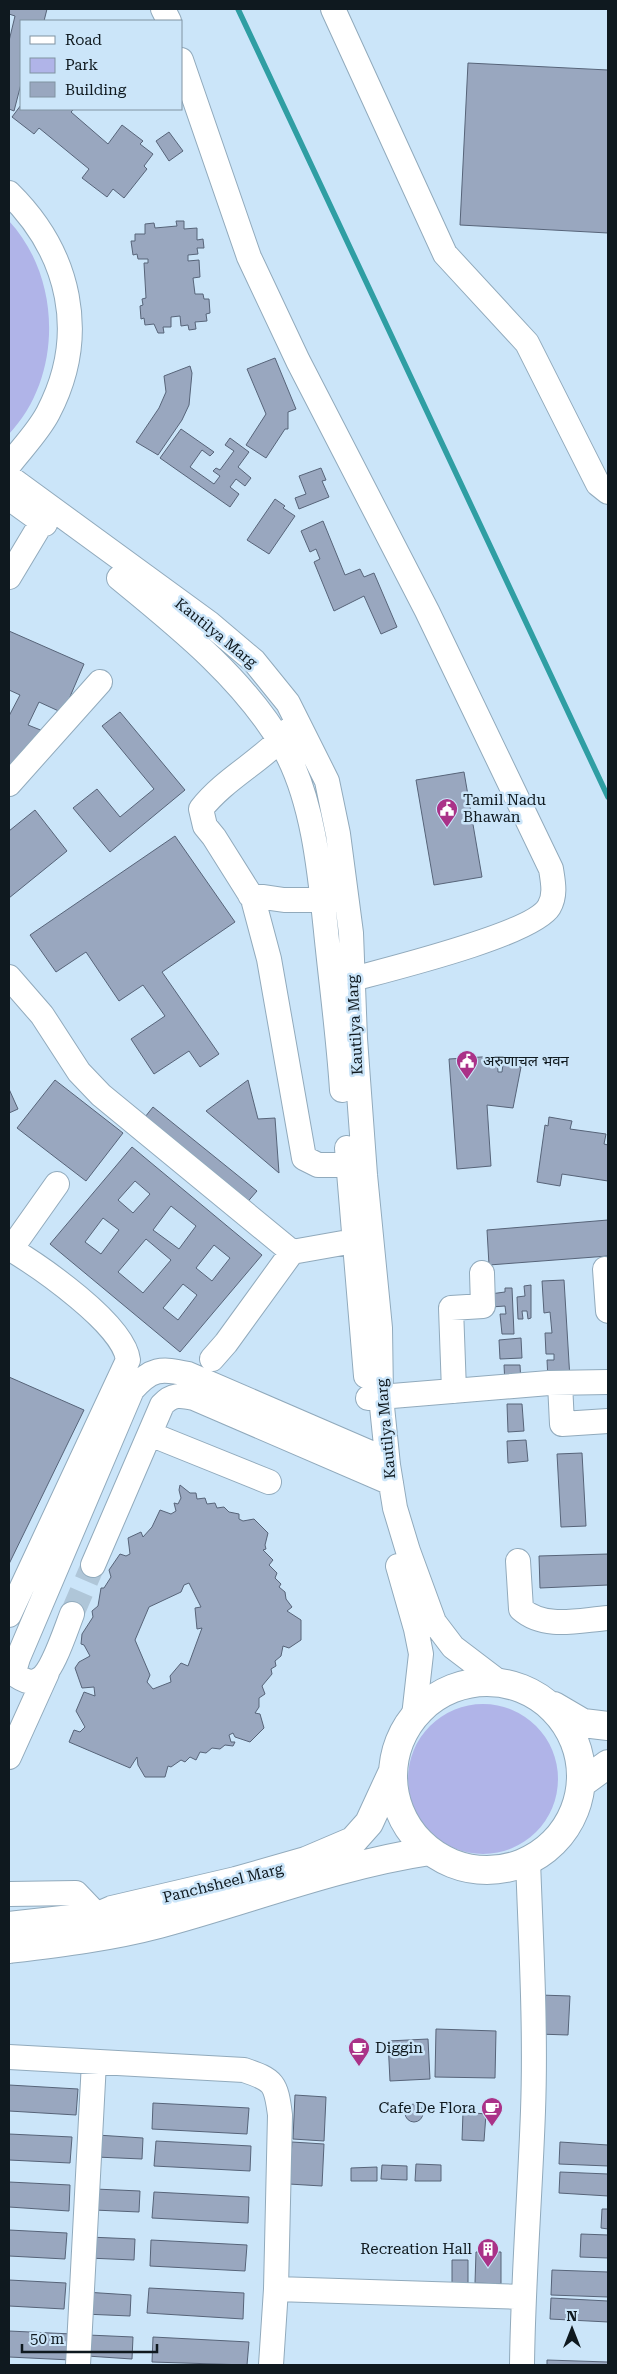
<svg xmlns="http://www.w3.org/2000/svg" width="617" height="2374" font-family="'Roboto Serif','Noto Sans Devanagari',serif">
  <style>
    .green { fill: #b0b4e8 }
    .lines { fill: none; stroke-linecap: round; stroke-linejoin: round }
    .stream { stroke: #2f9ea3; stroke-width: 5.5 }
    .building { fill: #99a7bf; stroke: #576479; fill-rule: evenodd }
    .minor-tunnel { stroke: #afc6d8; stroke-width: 24; stroke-dasharray: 24 12; stroke-linecap: butt }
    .minor-casing { stroke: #91aabc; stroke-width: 26 }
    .major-casing { stroke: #91aabc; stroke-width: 30 }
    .minor { stroke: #fff; stroke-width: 24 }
    .major { stroke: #fff; stroke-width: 28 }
    .labels { text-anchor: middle; stroke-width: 5; stroke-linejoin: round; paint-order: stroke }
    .street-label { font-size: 15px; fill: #0f191f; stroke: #cbe5f9 }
    .poi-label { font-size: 15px; fill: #0f191f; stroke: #cbe5f9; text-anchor: start }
  </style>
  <rect width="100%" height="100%" fill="#cbe5f9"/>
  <path class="green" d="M9,221C62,278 63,377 9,434Z
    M408 1779a75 75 0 1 1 150 0a75 75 0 1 1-150 0Z"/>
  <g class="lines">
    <path class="stream" d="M238,9L608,797"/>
  </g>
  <path class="building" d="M9,9H47L44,21H21V84L14,111L9,109V41L15,16L9,14Z
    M468,63L608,70V233L460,225Z
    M21,105V109H74L71,112L108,144L122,125L143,141L140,144L153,154L144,166L147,169L124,198L113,189L107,197L82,178L89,169L39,128L34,134L12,117Z
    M169,132L183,151L169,161L156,141Z
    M176,221H184V229L197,228V240L203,239L204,248H197L198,254L188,255V261L199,260L200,277L193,278L195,294H203L204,299H209L210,313L206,314L207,321L195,322L196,329L189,330L188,325L181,326L180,316L171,317V327H163L164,333H158L154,324L145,325L144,318L141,319L140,306L143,305L142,299L146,298L144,263H148V259H138L137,254L133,255L131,241H135V234H145V224L154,223L155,228L177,226Z
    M275,358L296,409L288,412V429H285L266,458L246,445L266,414L247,369Z
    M190,366L192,373L189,405L182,420L158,455L136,442L159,408L166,392L164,376Z
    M181,429L214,452L210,456L202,450L190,467L214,484L220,476L213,471L216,468L220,470L234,451L225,445L230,438L249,452L238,467L251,478L245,486L236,479L230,487L239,494L230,507L160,458Z
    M321,468L326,480L322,481L329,497L299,509L295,498L306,494L299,476Z
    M275,499L285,506L283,508L295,516L269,554L247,540Z
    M323,521L345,575L360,569L364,577L374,573L397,627L381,634L364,596L334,611L314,562L320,559L316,549L310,552L301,531Z
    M9,631L84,664L63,713L39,702L28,725L48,733L9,775V716L20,695L9,690Z
    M120,712L185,790L110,852L73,808L97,789L120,817L154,789L102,726Z
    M464,772L482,877L434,885L416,780Z
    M35,810L67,851L9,898V831Z
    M175,836L235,922L162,972L219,1054L200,1067L189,1051L154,1074L131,1039L165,1016L143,985L119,1001L86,952L56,972L30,935Z
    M497,1056L498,1072H502L503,1064L521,1067L513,1108L487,1105L491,1166L457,1169L449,1059Z
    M55,1080L123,1133L86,1181L17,1128Z
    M248,1080L258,1119L275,1118L279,1173L206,1111Z
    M9,1089L18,1109L9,1113Z
    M153,1107L257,1191L244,1206L141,1122Z
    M549,1117L572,1121L570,1129L606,1134L604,1144L608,1145V1181L562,1174L560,1186L537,1182L545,1125L548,1126Z
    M132,1147L262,1255L180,1352L50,1244ZM135,1181L150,1194L133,1213L118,1200ZM171,1206L196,1226L179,1249L153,1230ZM103,1218L119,1230L101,1254L85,1242ZM146,1239L171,1260L143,1293L118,1272ZM214,1245L230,1258L212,1281L196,1268ZM183,1284L197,1295L178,1320L163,1308Z
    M608,1220V1256L489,1265L487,1230Z
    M564,1280L570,1379L548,1380L547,1360H554V1354H546L545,1333H552L550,1312L544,1313L542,1281Z
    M531,1285V1318L528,1319L527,1311H522L523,1319H518L517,1297L525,1296L524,1286Z
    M505,1288H512L514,1334H502L500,1314H506L505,1306L491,1307L490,1294L505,1292Z
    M521,1338L522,1358L500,1359L499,1340Z
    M504,1365H520L521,1383L505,1384Z
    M9,1377L84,1410L9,1564Z
    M507,1404H522L524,1431L508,1432Z
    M526,1440L528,1461L508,1463L507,1441Z
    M582,1453L586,1526L561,1527L557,1454Z
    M180,1485L190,1493H196L197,1499L205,1498L207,1504L215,1503L217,1508L224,1507L229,1512L239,1514V1519L243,1521L254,1519L268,1533L265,1545L266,1549L263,1550L273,1560L269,1565L277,1573L275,1578L281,1584L279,1587L285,1592L286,1599L292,1607L287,1611L301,1620V1640L289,1648L283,1646L281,1656L275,1661L276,1666L271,1669L272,1674L262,1686L265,1694L259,1698V1707L255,1713L260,1714L264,1728L250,1742L235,1737L233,1733L229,1735L231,1742H235L233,1746L225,1745L220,1749L212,1748L206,1753L200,1752L196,1760L190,1757L185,1762L181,1760L171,1767L168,1766L165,1777H145L138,1765L137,1757L130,1768L69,1742L74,1730L80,1732L85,1727L76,1711L84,1692L95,1696L94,1687L82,1688L75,1668L79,1662L90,1656L84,1645L81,1644L82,1634L93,1617L92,1611L98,1606L101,1588H104L111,1577L109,1570L120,1554L126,1556L130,1554L128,1538L141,1532L143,1537L152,1527L160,1510L171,1514L176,1511L174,1503L178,1504L181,1498L179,1490ZM189,1583L201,1607L195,1608L197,1629L202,1628L188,1666L181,1663L170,1676L171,1682L153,1689L147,1682L150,1675L135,1640L149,1607L181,1592L184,1585Z
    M608,1554V1585L540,1588L539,1556Z
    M540,1995L570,1996L568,2035L538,2034Z
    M436,2029L496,2031L495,2078L435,2077Z
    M428,2039L430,2079L390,2081L388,2041Z
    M9,2085L78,2089L76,2115L9,2111Z
    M295,2095L326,2097L324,2141L293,2139Z
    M153,2103L249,2108L247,2134L152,2129Z
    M405 2113a9 9 0 1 1 18 0a9 9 0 1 1-18 0Z
    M463,2112L486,2114L484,2141L462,2140Z
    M9,2134L72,2137L70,2163L9,2160Z
    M97,2135L143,2138L142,2159L96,2157Z
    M156,2141L251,2146L250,2171L154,2166Z
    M292,2142L324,2144L322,2186L289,2184Z
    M560,2142L608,2145V2166L559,2164Z
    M416,2164L441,2165V2181H415Z
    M382,2165L407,2166V2180L381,2179Z
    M377,2167V2181H351V2168Z
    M560,2172L608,2174V2196L559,2193Z
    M9,2182L70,2185L69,2211L9,2207Z
    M95,2189L140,2191L139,2212L94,2210Z
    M154,2192L249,2197L248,2223L152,2218Z
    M602,2209H608V2229L601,2228Z
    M9,2230L67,2233L65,2259L9,2256Z
    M581,2234L608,2235V2258L580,2257Z
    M89,2237L135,2239L134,2260L88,2258Z
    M151,2240L247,2245L245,2271L150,2266Z
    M476,2252H501V2284L475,2283Z
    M452,2260H468V2289H452Z
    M552,2270L608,2272V2297L551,2295Z
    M9,2280L66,2283L64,2309L9,2306Z
    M149,2288L244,2293L243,2319L147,2313Z
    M85,2292L131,2295L130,2316L84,2314Z
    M551,2298L608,2301V2322L550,2319Z
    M9,2331L72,2334L71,2360L9,2357Z
    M88,2335L133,2337L132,2359L87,2356Z
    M153,2337L249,2342L247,2365L152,2362Z
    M547,2360L608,2362V2365H547Z"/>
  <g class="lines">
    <path class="minor-tunnel" d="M72,1614L93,1565"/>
    <g class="minor-casing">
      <path id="minor" d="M163,9L169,21
        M333,9L445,254L527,343L598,484L608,492
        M181,60L249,257L298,361L427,611L551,869C553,882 556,895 549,907C533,934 390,969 353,979
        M9,193C70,253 89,335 48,413C38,432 22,448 9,465
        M9,477L209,623L254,661L288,703L327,781L338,834L351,933L355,1039L365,1175L380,1328L381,1397L388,1465L395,1508L408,1551L434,1622L453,1647L499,1682
        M9,498L45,524
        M9,577L42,522
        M119,578C179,627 245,680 284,748C316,805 321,886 328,950C333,997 339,1043 342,1090
        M289,730C264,760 225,778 201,809L205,826L214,837L253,899L269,959L304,1158L318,1165H362
        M9,784L100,682
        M250,895L284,900H337
        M9,977L42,1015L79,1072L101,1095L292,1252L354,1241
        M347,1148L366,1376
        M9,1248C39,1266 124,1324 128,1360L9,1615
        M11,1249L57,1184
        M605,1269L608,1311
        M212,1359L226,1343L292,1252
        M560,1383L562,1424L608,1421
        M454,1391L451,1308L483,1306L482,1273
        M368,1398L549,1383L608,1382
        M150,1434L269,1482
        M518,1561L521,1609C545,1630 579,1620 608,1618
        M93,1565L162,1405C172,1394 180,1395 194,1398L391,1483
        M398,1566L416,1629L421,1654L414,1716
        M72,1614C66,1629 52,1674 38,1680C31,1684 23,1680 17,1676L15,1668L18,1658L132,1390C151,1368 161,1368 188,1374L387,1460
        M9,1757L47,1673
        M9,1894L76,1893L98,1916
        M9,2057L244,2070C274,2080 276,2083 280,2115L276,2289L523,2297
        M78,2365L94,2062
        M271,2365L276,2289
        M522,2365C523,2280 530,2196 533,2111C536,2028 531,1944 528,1861"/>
    </g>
    <g class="major-casing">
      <path id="major" d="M393 1776a94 94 0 1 1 188 0a94 94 0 1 1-188 0Z
        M554,1706L583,1723L608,1726
        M582,1783L608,1764
        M9,1926L98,1916L112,1910L236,1881L306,1861L353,1841L369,1823L393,1771
        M9,1949C59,1943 110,1937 159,1924C249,1900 337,1865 430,1851"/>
    </g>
    <use href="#minor" class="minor"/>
    <use href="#major" class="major"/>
  </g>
  <defs>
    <g id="civic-pin" transform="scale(1.125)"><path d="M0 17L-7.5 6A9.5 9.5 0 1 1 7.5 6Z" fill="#aa3288" stroke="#cbe5f9"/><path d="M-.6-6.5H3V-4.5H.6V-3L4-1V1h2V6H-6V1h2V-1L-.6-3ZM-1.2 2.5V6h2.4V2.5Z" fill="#fff"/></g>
    <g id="cafe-pin" transform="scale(1.125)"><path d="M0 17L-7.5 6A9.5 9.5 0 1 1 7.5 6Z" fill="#aa3288" stroke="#cbe5f9"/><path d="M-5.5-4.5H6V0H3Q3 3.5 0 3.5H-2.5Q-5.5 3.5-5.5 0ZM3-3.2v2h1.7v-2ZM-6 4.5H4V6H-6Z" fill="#fff"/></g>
    <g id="building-pin" transform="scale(1.125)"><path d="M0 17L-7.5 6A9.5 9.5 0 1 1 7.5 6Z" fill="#aa3288" stroke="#cbe5f9"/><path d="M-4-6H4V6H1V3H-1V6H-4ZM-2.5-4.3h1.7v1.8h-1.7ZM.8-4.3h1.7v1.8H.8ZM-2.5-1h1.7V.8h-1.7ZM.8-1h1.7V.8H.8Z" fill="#fff"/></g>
  </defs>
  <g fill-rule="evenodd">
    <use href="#civic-pin" x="447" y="809"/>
    <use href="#civic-pin" x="467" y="1061"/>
    <use href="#cafe-pin" x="359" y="2048"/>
    <use href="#cafe-pin" x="492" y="2108"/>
    <use href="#building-pin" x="488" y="2249"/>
  </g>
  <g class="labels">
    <g class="street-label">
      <text transform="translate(216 633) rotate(39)" y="5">Kautilya Marg</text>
      <text transform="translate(355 1025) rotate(-93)" y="5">Kautilya Marg</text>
      <text transform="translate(386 1429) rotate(-95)" y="5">Kautilya Marg</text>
      <text transform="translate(223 1883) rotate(-14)" y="5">Panchsheel Marg</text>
    </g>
    <g class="poi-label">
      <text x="463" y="805">Tamil Nadu<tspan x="463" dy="17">Bhawan</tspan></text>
      <text x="483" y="1066">अरुणाचल भवन</text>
      <text x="375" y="2053">Diggin</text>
      <text x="476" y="2113" text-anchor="end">Cafe De Flora</text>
      <text x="472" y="2254" text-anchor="end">Recreation Hall</text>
    </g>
  </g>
  <rect width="617" height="2374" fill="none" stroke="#0f191f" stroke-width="20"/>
  <rect x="20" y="20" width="162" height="90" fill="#cbe5f9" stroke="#8093a2"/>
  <rect x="30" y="36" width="25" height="8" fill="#ffffff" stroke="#8093a2"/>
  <text x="65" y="45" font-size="15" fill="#0f191f">Road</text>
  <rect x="30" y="58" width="25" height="15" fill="#b0b4e8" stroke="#8093a2"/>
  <text x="65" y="70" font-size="15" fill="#0f191f">Park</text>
  <rect x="30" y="82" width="25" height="15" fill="#99a7bf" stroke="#8093a2"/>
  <text x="65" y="95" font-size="15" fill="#0f191f">Building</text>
  <g transform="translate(572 2329)" stroke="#cbe5f9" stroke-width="4" paint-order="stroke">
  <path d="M0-4L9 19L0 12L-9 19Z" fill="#0f191f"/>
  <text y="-8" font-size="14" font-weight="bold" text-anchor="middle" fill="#0f191f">N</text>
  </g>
  <path d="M22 2344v8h135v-8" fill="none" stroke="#0f191f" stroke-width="2.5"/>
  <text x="30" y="2344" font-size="15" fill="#0f191f" stroke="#cbe5f9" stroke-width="4" paint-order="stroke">50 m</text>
</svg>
